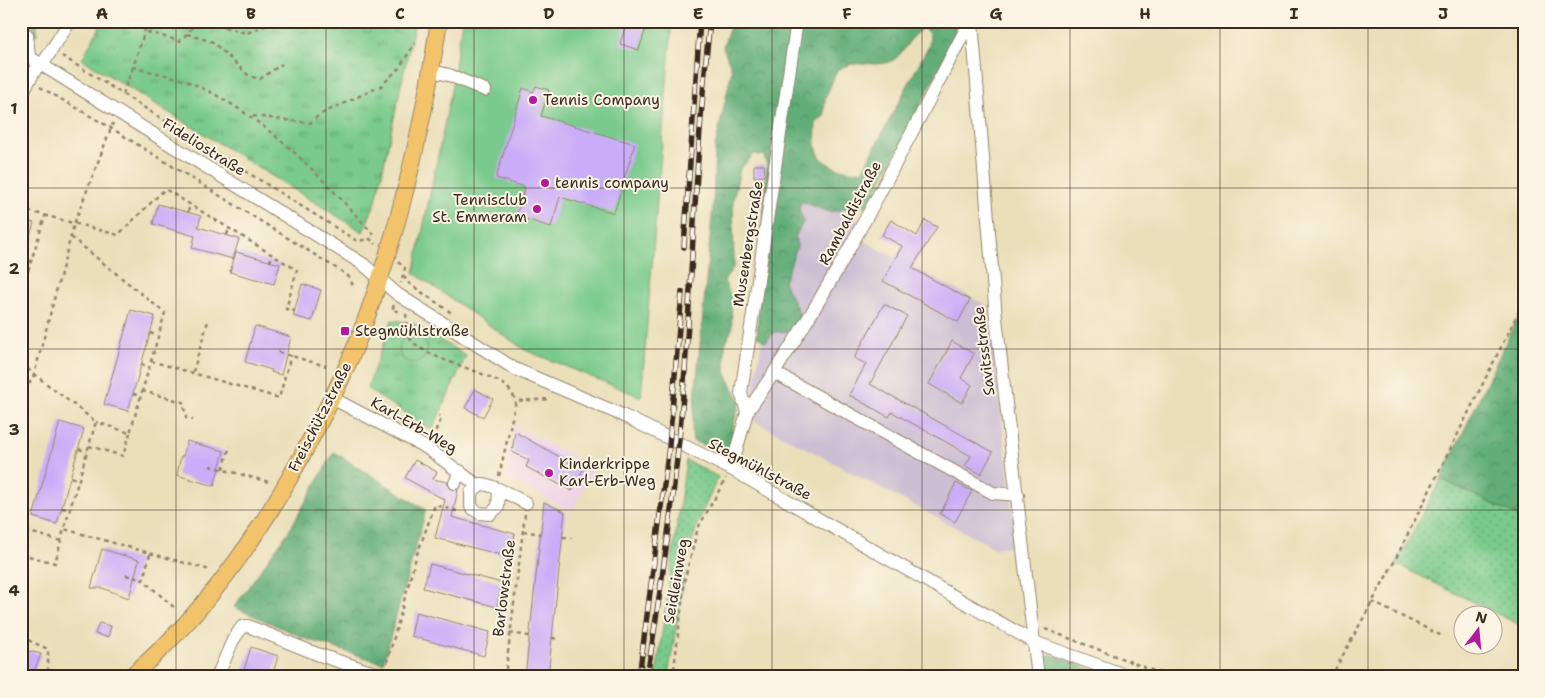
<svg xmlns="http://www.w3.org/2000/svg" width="1545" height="698" font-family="'Shantell Sans',sans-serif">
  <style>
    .built { fill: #eed0e7 }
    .industrial { fill: #ccbed3 }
    .grass { fill: url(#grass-dots); stroke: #5a7a55 }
    .forest { fill: url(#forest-crowns); stroke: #4e6c4b; fill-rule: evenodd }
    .park { fill: url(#park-tufts); stroke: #5a7a55 }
    .pitch { fill: #79ca8c; stroke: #5a7a55 }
    .building { fill: #caadf8 }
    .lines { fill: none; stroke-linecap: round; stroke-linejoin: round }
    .minor-casing { stroke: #93846c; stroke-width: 14 }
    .major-casing { stroke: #93846c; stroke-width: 18 }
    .path { stroke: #93846c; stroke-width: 2.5; stroke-dasharray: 4 4; stroke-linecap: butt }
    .minor { stroke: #fff; stroke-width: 12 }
    .major { stroke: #f2c36a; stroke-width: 16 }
    .rail-casing { stroke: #3b2a1e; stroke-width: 5.5 }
    .rail { stroke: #fcf5e5; stroke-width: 4; stroke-dasharray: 11; stroke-linecap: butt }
    .grid { fill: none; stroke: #3b2a1e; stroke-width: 1; stroke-opacity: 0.55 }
    .poi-dot { fill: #b5179e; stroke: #fcf5e5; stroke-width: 2 }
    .labels { text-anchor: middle; stroke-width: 4; stroke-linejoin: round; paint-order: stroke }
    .poi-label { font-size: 15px; fill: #3b2a1e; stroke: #fcf5e5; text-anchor: start }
    .street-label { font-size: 15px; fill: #3b2a1e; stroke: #fcf5e5 }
    .neatline { fill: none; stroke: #3b2a1e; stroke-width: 2 }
    .grid-label { font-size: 16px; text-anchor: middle; font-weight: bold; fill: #3b2a1e }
  </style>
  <defs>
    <pattern id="grass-dots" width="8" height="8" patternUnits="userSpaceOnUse" patternTransform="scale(1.25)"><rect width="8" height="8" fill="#79ca8c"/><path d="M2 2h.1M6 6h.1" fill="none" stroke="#64a472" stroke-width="1.8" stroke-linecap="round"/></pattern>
    <pattern id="forest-crowns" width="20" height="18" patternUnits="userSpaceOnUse" patternTransform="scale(1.25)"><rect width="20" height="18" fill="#62ae78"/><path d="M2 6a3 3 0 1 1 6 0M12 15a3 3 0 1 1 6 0" fill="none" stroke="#528e62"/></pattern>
    <pattern id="park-tufts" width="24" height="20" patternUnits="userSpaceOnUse" patternTransform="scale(1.25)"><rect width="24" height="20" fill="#79ca8c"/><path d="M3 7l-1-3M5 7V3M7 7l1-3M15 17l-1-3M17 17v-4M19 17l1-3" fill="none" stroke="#64a472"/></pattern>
  </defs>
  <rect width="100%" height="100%" fill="#fcf5e5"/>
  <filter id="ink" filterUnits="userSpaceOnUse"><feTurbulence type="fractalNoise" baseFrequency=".02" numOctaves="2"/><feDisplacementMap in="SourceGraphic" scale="10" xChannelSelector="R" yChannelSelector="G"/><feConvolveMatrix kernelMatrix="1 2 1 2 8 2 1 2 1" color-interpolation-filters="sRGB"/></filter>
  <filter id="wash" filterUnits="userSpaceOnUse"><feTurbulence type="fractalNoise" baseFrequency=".0096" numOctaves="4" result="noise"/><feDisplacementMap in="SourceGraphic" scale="20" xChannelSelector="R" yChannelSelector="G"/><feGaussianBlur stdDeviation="1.12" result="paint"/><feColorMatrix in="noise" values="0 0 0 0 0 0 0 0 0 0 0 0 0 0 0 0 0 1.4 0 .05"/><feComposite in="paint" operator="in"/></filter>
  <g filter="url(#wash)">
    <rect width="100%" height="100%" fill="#ebdfba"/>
    <path class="built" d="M514,425L594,468L572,511L506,478Z"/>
    <path class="industrial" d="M787,187L869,225L862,240L988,306L1017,545L994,548L749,418Z"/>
    <path class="grass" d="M686,460L718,477L698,522L687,559L668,677H656Z
      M1441,479L1524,519V627L1396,564Z"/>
    <path class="forest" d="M732,21H964L869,205L829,212L801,201L799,209L803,222L795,237L797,246L784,282C790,297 799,308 802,324L796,331L774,332L766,342L757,336L767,164L764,156L754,154L740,169L733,201L734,266L724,281L731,296L732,329L725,344V372L740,401L733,426L736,441L729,456L693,441L692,431L713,206L715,148L732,70L723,47ZM921,29L927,30L930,37L929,45L863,170C854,173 849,171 840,169C814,161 815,147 816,122L824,116L825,99L837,70C857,57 878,70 895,59C904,52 910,37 921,29Z
      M1517,319L1524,324V519L1441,479Z
      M334,452L426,510L383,663L309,640L234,607L289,531Z
      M1050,654L1112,677H1059L1044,667L1045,659Z"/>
    <path class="park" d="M21,21H37V35L21,33Z
      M103,21H415L376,201L363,232L82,59Z
      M392,320L413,323L466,356L432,430L367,389Z"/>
    <path class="pitch" d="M462,21H672L641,397L525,350L414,273L451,92Z
      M399 349a14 14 0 1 1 28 0a14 14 0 1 1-28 0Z"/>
    <g id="blocks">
      <path class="building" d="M627,21H648L639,50L620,44Z
        M536,86L549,90L541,116L635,144L614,213L560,197L551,227L516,216L525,187L496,178L523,88L533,92Z
        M754,165H764L765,176L754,177Z
        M158,204L201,216L198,227L239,239L233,259L192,248L195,236L153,224Z
        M21,219L34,223L24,256L21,255Z
        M891,220L917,236L925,220L937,227L912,268L970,300L958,322L883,281L902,246L882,235Z
        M236,252L280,264L274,284L230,272Z
        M302,284L321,290L312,321L293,316Z
        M884,304L907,316L870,384L993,452L981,474L965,466L971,456L892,412L889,417L849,395L866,364L854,358Z
        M131,310L155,316L128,411L104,404Z
        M255,326L291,337L281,375L271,372L272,370L245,362Z
        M952,341L974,354L961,378L972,385L962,403L929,384Z
        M475,389L493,399L483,417L465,408Z
        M60,422L84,429L57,524L33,517Z
        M515,432L583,470L572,491L526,467L529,460L512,452Z
        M187,441L224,451L214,486L177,475L181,456H183Z
        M415,460L437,472L433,479L447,482L449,488L458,490L452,517L515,534L509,557L435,538L445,500L405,478Z
        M956,483L972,491L955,522L940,514Z
        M544,502L565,512L548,677H525Z
        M102,549L139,560L129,598L102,588H91Z
        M430,564L502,583L497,607L423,588Z
        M416,612L490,632L484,656L411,636Z
        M99,623L111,626L108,637L95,634Z
        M251,647L278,656L272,677L244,670Z
        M21,649L41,654L32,677H21Z"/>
    </g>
  </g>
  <g filter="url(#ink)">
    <use href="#blocks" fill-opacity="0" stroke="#93846c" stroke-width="1"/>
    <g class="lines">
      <g class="minor-casing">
        <path id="minor" d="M972,21L996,318L1038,677
          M27,35L29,57L363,264L397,294L515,369L622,415L731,469L1034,642L1130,677
          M42,65L70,21
          M432,71L449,75L485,90
          M21,95L39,63
          M775,373L993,493L1018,495
          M332,398L427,448L477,485
          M747,412C834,289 900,154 970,21
          M731,469L747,412L741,393L797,21
          M455,483L460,471
          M499,491L498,507L490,514L479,513L471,507V492L481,484C490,483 516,498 526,503
          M217,677L233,640L242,627L248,626L317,654L365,670L395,677"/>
      </g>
      <g class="major-casing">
        <path id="major" d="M130,677C201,618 255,542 299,461C321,420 343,379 360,335C398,235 423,128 439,21"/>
      </g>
      <path class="path" d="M148,21L133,67C154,73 177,76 196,85C268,118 322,178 374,235
        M780,21L782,31
        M147,32L180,41L199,21L247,33L269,24
        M187,34L213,42L249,76L260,79L282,64
        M62,56L357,241L370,239L376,244
        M40,87L111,128L344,273L349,277L354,288
        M123,94L133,67
        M253,116L310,123L319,115L381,86L399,68L415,43
        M21,209L118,235L165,189L297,270L286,309L295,311
        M188,212L190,204
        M227,235L229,228
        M71,237L165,313L130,433L96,422
        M270,262L272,255
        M398,262L405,268L401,283
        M404,276L407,282L453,314
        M21,294L45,216
        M394,305L392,310L401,312
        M406,314C407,321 406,332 409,337C424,361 487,369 508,388C511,392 514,397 516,401
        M150,333L158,336
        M278,352L326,366
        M151,361L279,398L291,355
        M21,364L96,422L64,529L210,570
        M141,364L149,367
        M193,372L208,321
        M142,391L183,402L186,418L193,420
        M133,394L141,396
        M21,398L34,375L74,224L113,123
        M432,438L441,419L439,415
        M89,446L123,456L130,433
        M79,449L87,452
        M210,466L269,482
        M223,469L230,446
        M499,476L516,401L551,399
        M71,477L79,480
        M62,508L70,510
        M21,525L26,531L21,547
        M26,531L61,541
        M523,531L540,534
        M563,537L572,538
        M21,554L55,563L64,529
        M150,554L143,580L176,609
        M126,575L143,580
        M1372,602L1442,636
        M1045,629L1170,677
        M510,633L529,636
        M21,637L48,649V677
        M552,638L560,639
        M387,663L416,557L435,505L461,512
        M505,677L525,514
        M673,677L685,578L698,528L726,478
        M1331,677L1393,564L1524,301"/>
      <use href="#minor" class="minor"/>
      <use href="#major" class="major"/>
      <g class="rail-casing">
        <path id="rail" d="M684,247L700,21
          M639,677L669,446L682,292
          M647,677C663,575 678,472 685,369C693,253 697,137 710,21"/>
      </g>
      <use href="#rail" class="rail"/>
    </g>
  </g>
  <path class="grid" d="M176,21V677M326,21V677M474,21V677M624,21V677M772,21V677M922,21V677M1070,21V677M1220,21V677M1368,21V677M21,188H1524M21,349H1524M21,510H1524"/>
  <g class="poi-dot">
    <circle cx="533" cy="100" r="5"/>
    <circle cx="545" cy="183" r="5"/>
    <circle cx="537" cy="209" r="5"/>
    <rect x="340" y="326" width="10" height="10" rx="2.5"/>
    <circle cx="549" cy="473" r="5"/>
  </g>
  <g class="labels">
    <g class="poi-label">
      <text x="543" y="105">Tennis Company</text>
      <text x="555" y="188">tennis company</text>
      <text x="527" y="205" text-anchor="end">Tennisclub<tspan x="527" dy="17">St. Emmeram</tspan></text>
      <text x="355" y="336">Stegmühlstraße</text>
      <text x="559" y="469">Kinderkrippe<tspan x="559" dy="17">Karl-Erb-Weg</tspan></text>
    </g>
    <g class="street-label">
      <text transform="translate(204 147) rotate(32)" y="5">Fideliostraße</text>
      <text transform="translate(850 213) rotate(-62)" y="5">Rambaldistraße</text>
      <text transform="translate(748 244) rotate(-81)" y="5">Musenbergstraße</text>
      <text transform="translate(984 351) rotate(-97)" y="5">Savitsstraße</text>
      <text transform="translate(320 417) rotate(-63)" y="5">Freischützstraße</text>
      <text transform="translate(414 425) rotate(30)" y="5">Karl-Erb-Weg</text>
      <text transform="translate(760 469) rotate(28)" y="5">Stegmühlstraße</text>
      <text transform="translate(676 581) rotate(-80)" y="5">Seidleinweg</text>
      <text transform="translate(504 588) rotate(-83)" y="5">Barlowstraße</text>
    </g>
  </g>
  <rect width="1545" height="698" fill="none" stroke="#fcf5e5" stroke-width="55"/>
  <g transform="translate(1478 630) rotate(16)"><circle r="24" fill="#fcf5e5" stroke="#afa495"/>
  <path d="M0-4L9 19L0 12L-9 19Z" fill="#b5179e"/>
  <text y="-8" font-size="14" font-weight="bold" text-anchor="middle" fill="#3b2a1e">N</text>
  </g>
  <rect x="28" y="28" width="1490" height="642" class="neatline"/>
  <g class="grid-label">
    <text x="102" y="19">A</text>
    <text x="251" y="19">B</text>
    <text x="400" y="19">C</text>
    <text x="549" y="19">D</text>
    <text x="698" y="19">E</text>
    <text x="847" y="19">F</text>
    <text x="996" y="19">G</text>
    <text x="1145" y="19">H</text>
    <text x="1294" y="19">I</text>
    <text x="1443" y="19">J</text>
    <text x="14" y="114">1</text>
    <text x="14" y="274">2</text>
    <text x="14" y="435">3</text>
    <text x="14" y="596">4</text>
  </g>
</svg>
